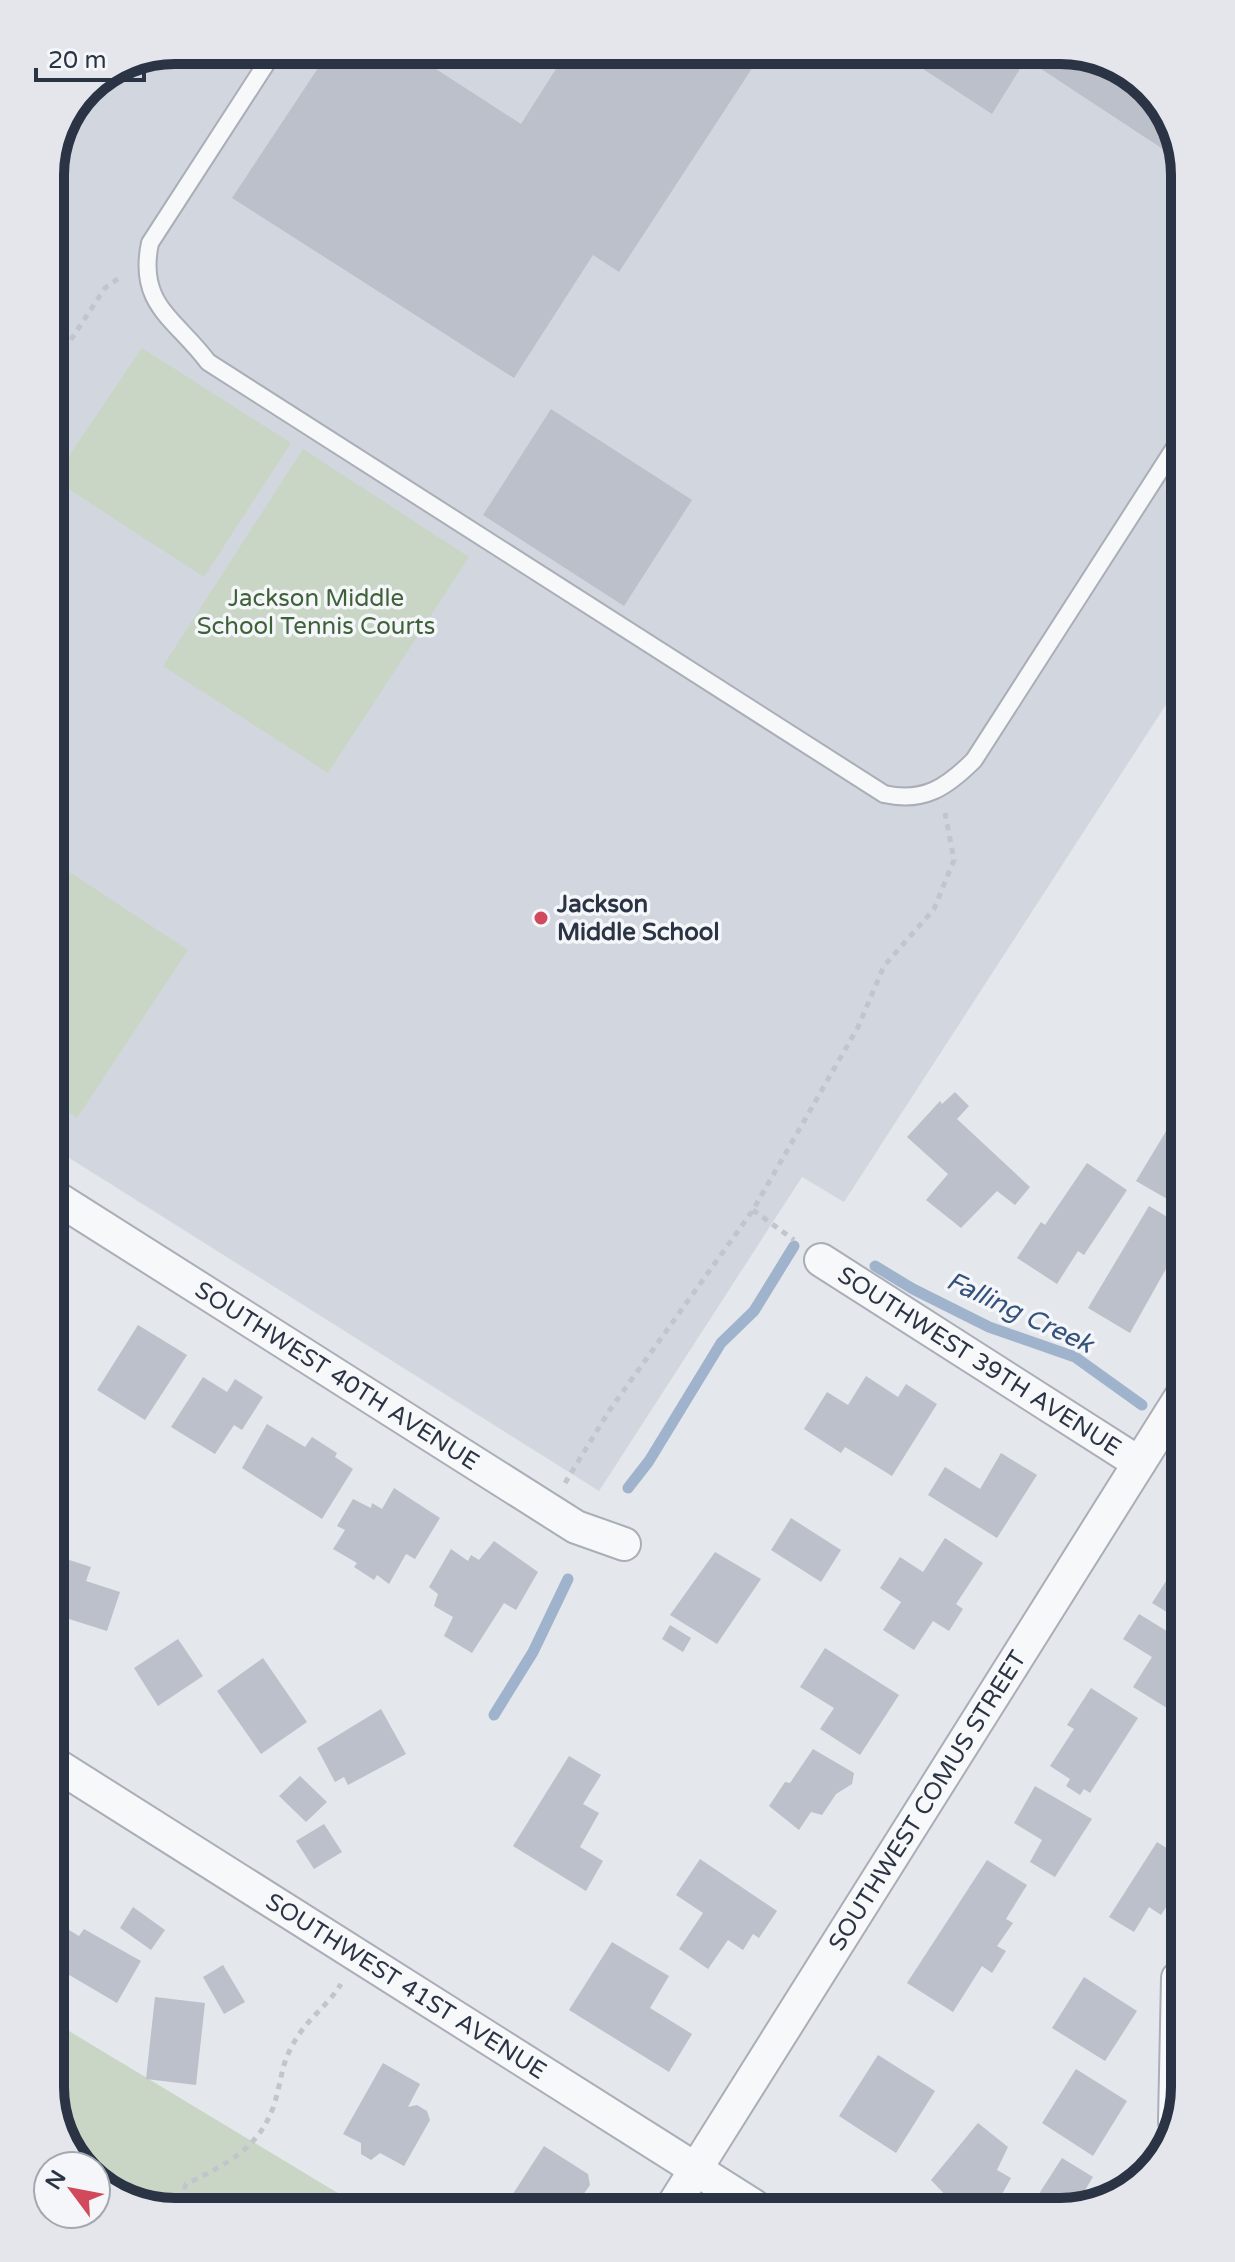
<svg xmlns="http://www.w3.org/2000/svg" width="1235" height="2262" font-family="'Varela Round',sans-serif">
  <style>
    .built { fill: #d2d6de }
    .green { fill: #c9d6c5 }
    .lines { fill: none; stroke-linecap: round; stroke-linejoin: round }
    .stream { stroke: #9fb4cc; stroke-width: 11 }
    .building { fill: #bbc0ca }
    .lane-casing { stroke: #a9aeb7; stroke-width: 20 }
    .street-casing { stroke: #a9aeb7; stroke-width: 36 }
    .path { stroke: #c2c5cb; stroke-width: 5; stroke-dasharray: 6 6; stroke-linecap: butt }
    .lane { stroke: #f7f8fa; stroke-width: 16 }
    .street { stroke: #f7f8fa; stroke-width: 32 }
    .poi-dot { fill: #d1495b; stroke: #f4f6f9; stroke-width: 3 }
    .labels { text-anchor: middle; stroke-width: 7; stroke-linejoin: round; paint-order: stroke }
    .park-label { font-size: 24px; fill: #3f6138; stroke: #f4f6f9 }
    .poi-label { font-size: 24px; font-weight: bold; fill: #2b3445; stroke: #f4f6f9; text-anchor: start }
    .street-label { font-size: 24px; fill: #2b3445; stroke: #f4f6f9 }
    .water-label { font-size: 26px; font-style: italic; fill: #34527a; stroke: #f4f6f9 }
    .rim { fill: none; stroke: #2b3445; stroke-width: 10 }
  </style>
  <rect width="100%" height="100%" fill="#e4e7ec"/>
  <path class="built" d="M175,50H1069L1136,75L1175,127L1178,686L844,1202L802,1177L599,1491L55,1149L50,167L87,86Z"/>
  <path class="green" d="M142,348L291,443L204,577L53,479Z
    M303,449L469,557L328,773L163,666Z
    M54,862L188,950L77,1118L55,1103Z
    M59,2025L366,2210L167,2212L105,2191L96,2180V2166H85L60,2135Z"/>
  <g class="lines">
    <path class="stream" d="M875,1266L913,1289L989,1327L1075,1357L1142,1405
      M628,1488L649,1461L721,1343L754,1311L794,1246
      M494,1715L533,1652L568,1579"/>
  </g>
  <path class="building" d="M330,50H439L446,54L436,69L521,124L568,50H764L619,272L593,255L514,378L232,198Z
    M894,50H1069L1136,75L1175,127V157L1026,59L992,114Z
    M551,409L692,500L624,606L483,515Z
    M955,1092L969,1106L957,1119L1030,1187L1015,1205L997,1191L961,1228L926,1200L948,1174L907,1137L940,1101L942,1104Z
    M1180,1108V1136L1181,1207L1136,1181Z
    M1087,1163L1127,1190L1084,1255L1078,1251L1057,1284L1017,1258L1041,1222L1045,1225Z
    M1149,1206L1181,1225V1242L1130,1333L1088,1308Z
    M138,1325L187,1355L145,1420L97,1390Z
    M866,1376L898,1397L906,1384L937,1404L892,1476L845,1447L841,1453L804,1429L827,1392L848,1405Z
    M203,1377L227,1392L235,1379L263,1397L242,1430L234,1425L215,1454L171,1427Z
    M267,1424L305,1447L312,1437L337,1453L335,1457L353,1469L322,1519L242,1468Z
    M1001,1453L1037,1475L997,1538L928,1495L945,1467L980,1489Z
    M394,1488L440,1518L415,1559L406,1554L389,1584L377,1575L374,1580L354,1567L357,1563L333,1549L345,1530L337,1526L353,1499L371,1508L372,1503L382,1509Z
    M791,1518L841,1550L821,1582L771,1550Z
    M945,1538L983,1563L956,1604L963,1609L949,1631L933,1621L914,1650L883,1630L901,1602L880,1588L900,1557L923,1572Z
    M494,1541L538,1572L516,1610L504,1603L472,1653L444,1636L453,1617L434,1606L438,1594L429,1587L451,1549L468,1561L471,1555L479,1560Z
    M715,1552L761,1579L717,1644L670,1615Z
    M57,1556L91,1567L86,1581L120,1592L107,1631L69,1619L61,1642L57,1641Z
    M1175,1567L1182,1571L1183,1622L1152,1603Z
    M1139,1614L1170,1633L1172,1628L1183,1635V1718L1133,1687L1152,1657L1123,1639Z
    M670,1625L691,1638L683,1652L662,1639Z
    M178,1639L203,1676L158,1706L134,1668Z
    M825,1648L899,1695L860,1755L820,1729L834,1708L800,1687Z
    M263,1658L307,1722L261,1754L217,1691Z
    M1091,1688L1138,1718L1090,1793L1084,1789L1080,1795L1066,1786L1070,1779L1050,1766L1074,1729L1067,1725Z
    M381,1709L406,1754L348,1785L344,1777L335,1782L317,1748Z
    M813,1749L854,1773L852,1784L836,1794L822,1815L811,1812L799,1830L769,1806L785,1782L790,1783Z
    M569,1756L601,1775L583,1804L599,1813L580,1847L603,1861L586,1891L513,1846Z
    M300,1776L327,1802L306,1822L279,1796Z
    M1035,1786L1092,1819L1055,1877L1030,1862L1042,1840L1014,1823Z
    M324,1824L342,1852L314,1869L296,1841Z
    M1157,1842L1184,1859V1879L1161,1915L1149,1907L1134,1932L1109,1917Z
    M700,1859L777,1911L759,1938L753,1934L743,1950L728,1940L708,1969L679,1949L703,1913L676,1895Z
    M987,1860L1027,1885L1006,1919L1013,1923L997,1946L1006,1951L992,1973L982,1966L953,2012L907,1983Z
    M133,1907L165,1930L151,1950L120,1928Z
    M84,1929L141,1961L117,2003L59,1969V1947L69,1930L79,1936Z
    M612,1942L669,1976L650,2008L692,2034L669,2072L569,2010Z
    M223,1965L245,2002L224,2014L203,1977Z
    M1084,1977L1137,2011L1105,2061L1052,2028Z
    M155,1997L205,2003L196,2085L146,2079Z
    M878,2055L935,2091L896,2153L839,2116Z
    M383,2063L420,2084L408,2107L417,2105L427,2111L430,2120L404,2166L380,2153L371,2160L361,2154V2143L343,2134Z
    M1076,2069L1127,2101L1093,2156L1042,2123Z
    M978,2123L1008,2147L997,2170L1011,2178L997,2203L986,2199L982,2204H954L931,2180Z
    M544,2146L588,2174L590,2185L583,2195L570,2198L586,2208H521L509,2200Z
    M1062,2158L1093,2177L1077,2203H1033Z"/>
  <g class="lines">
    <g class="lane-casing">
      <path id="lane" d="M275,50L150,243C137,305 176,319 208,362L884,794C924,803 947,787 974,760L1177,444"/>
    </g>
    <g class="street-casing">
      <g id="street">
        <path id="s1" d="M55,1197L576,1527L624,1544"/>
        <path id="s2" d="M821,1260L1139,1463"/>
        <path id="s3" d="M58,1766L754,2206"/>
        <path d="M1175,2122L1178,1978"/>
        <path id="s4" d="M672,2207L1182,1395"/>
      </g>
    </g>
    <path class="path" d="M51,370L105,288L122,276
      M753,1210L794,1240
      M1167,1480L1182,1489
      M565,1483L609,1411L753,1210L858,1027L884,966L934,909L954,860L945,813
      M176,2212L186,2184C225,2165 259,2149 274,2105C283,2077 280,2063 298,2036C310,2017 329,2004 341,1984"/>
    <use href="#lane" class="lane"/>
    <use href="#street" class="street"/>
  </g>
  <circle class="poi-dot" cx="541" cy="918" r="8"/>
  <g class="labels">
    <g class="park-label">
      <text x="316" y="606">Jackson Middle<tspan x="316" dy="28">School Tennis Courts</tspan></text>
    </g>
    <g class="poi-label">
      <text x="557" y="912">Jackson<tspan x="557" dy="28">Middle School</tspan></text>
    </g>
    <g class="street-label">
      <text dy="8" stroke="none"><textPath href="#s2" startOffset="188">SOUTHWEST 39TH AVENUE</textPath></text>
      <text dy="8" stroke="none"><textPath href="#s1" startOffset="334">SOUTHWEST 40TH AVENUE</textPath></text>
      <text dy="8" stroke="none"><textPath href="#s4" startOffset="480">SOUTHWEST COMUS STREET</textPath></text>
      <text dy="8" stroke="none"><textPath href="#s3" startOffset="412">SOUTHWEST 41ST AVENUE</textPath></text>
    </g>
    <g class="water-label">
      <text transform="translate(1020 1312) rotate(25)" y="9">Falling Creek</text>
    </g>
  </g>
  <path d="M0 0H1235V2262H0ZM175 64H1060A111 111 0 0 1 1171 175V2087A111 111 0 0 1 1060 2198H175A111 111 0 0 1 64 2087V175A111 111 0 0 1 175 64Z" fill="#e4e6eb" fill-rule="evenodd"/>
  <path class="rim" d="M175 64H1060A111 111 0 0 1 1171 175V2087A111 111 0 0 1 1060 2198H175A111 111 0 0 1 64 2087V175A111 111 0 0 1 175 64Z"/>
  <g transform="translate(72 2190) rotate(302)"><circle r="38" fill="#f4f6f9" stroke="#a4a8b1" stroke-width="2"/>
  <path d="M0-6L14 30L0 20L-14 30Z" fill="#d1495b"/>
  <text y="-12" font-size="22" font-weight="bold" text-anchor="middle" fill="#2b3445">N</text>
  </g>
  <path d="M36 68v12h108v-12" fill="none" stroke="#2b3445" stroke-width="4"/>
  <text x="48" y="68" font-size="24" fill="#2b3445" stroke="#f4f6f9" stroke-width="6" paint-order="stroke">20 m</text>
</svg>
